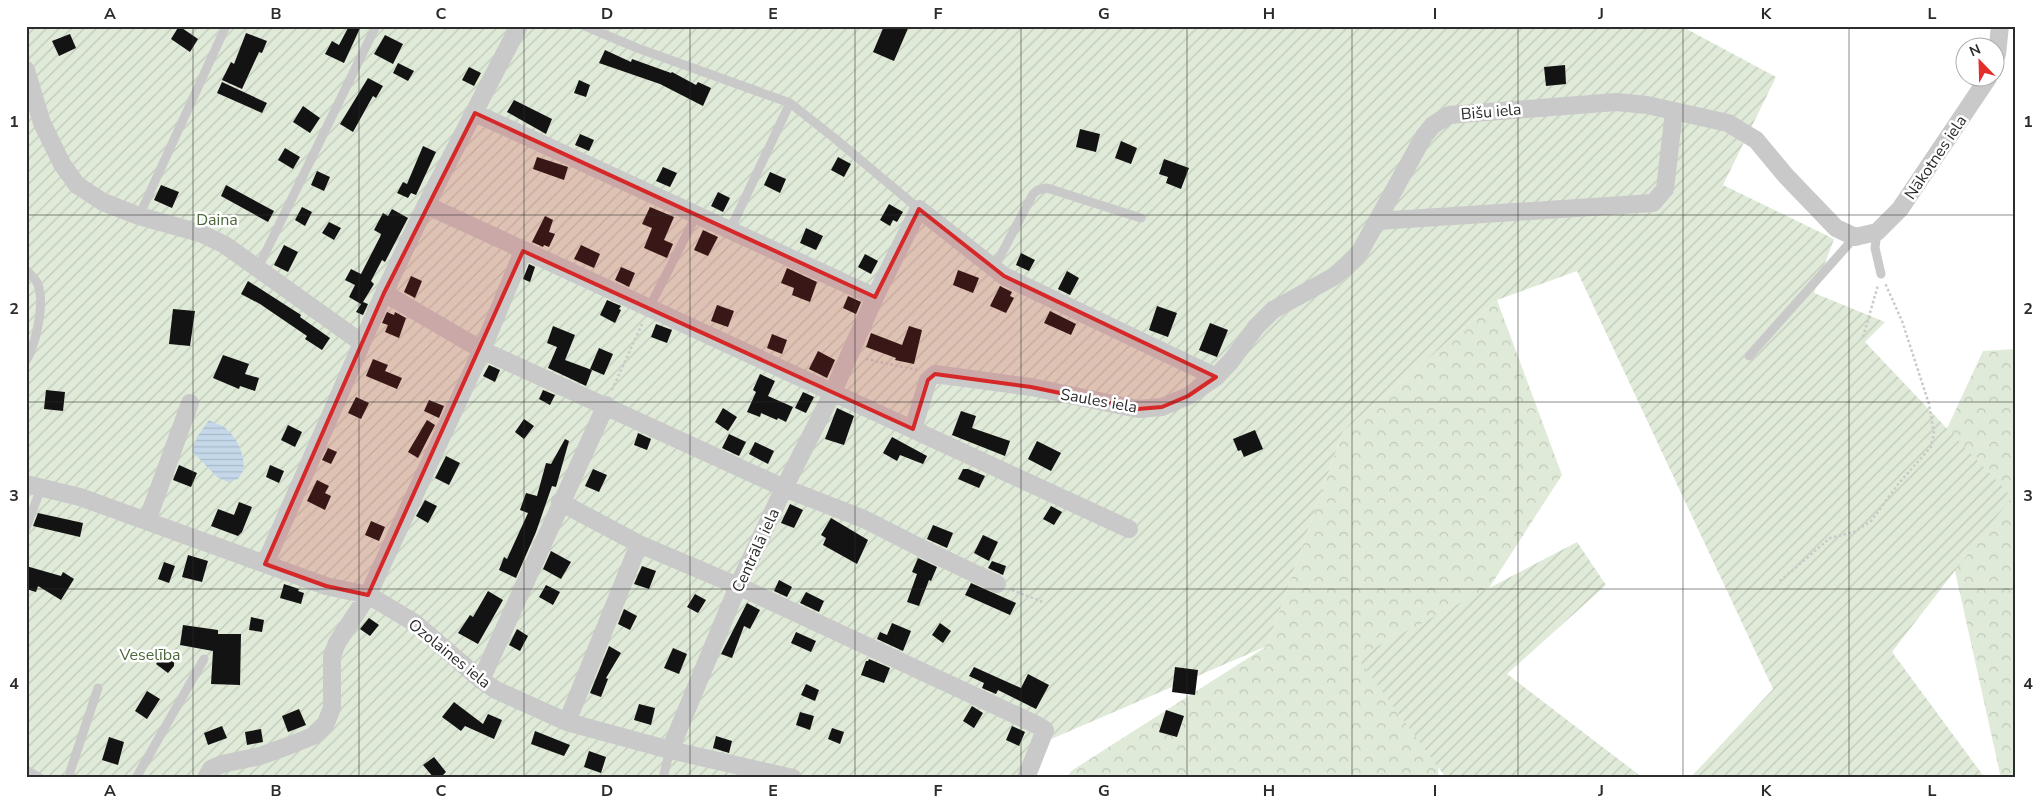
<svg xmlns="http://www.w3.org/2000/svg" width="2042" height="804" font-family="'Nunito Sans',sans-serif">
  <style>
    .forest { fill: url(#forest-crowns) }
    .garden { fill: url(#garden-furrows) }
    .water { fill: url(#water-rules) }
    .building { fill: #131313 }
    .lines { fill: none; stroke-linecap: round; stroke-linejoin: round }
    .path { stroke: #c9c9c9; stroke-width: 2.5; stroke-dasharray: 2.5 2.5; stroke-linecap: butt }
    .lane { stroke: #c9c9c9; stroke-width: 9 }
    .street { stroke: #c9c9c9; stroke-width: 18 }
    .marked { fill: #d62828; fill-opacity: 0.2; stroke: #d62828; stroke-width: 4; stroke-linejoin: round }
    .grid { fill: none; stroke: #2c2c2c; stroke-width: 1; stroke-opacity: 0.55 }
    .labels { text-anchor: middle; stroke-width: 5; stroke-linejoin: round; paint-order: stroke }
    .street-label { font-size: 16px; fill: #2c2c2c; stroke: #fff }
    .park-label { font-size: 16px; fill: #4b663a; stroke: #fff }
    .neatline { fill: none; stroke: #2c2c2c; stroke-width: 2 }
    .grid-label { font-size: 16px; text-anchor: middle; font-weight: bold; fill: #2c2c2c }
  </style>
  <defs>
    <pattern id="forest-crowns" width="20" height="18" patternUnits="userSpaceOnUse" patternTransform="scale(1.25)"><rect width="20" height="18" fill="#e0ead8"/><path d="M2 6a3 3 0 1 1 6 0M12 15a3 3 0 1 1 6 0" fill="none" stroke="#c0c9ba"/></pattern>
    <pattern id="garden-furrows" width="10" height="10" patternUnits="userSpaceOnUse" patternTransform="scale(1.25)"><rect width="10" height="10" fill="#e0ead8"/><path d="M-1 1l2-2M0 10L10 0M9 11l2-2" fill="none" stroke="#c0c9ba"/></pattern>
    <pattern id="water-rules" width="6" height="5" patternUnits="userSpaceOnUse" patternTransform="scale(1.25)"><rect width="6" height="5" fill="#c4d8ea"/><path d="M0 2.5h6" fill="none" stroke="#a9bac9"/></pattern>
  </defs>
  <rect width="100%" height="100%" fill="#fff"/>
  <path class="forest" d="M1497,300L1562,475L1443,659L1438,778H1067L1071,771L1267,646L1343,431Z
    M2016,349V778H2001L1931,463L1983,351Z"/>
  <path class="garden" d="M26,26H1681L1776,77L1723,185L1834,239L1814,293L1885,322L1865,342L2012,497L1892,652L1985,778H1690L1773,689L1577,271L1497,300L1343,431L1267,646L1049,740L1034,778H26Z
    M1577,542L1606,585L1507,674L1643,778H1446L1357,657Z"/>
  <path class="water" d="M209,420C213,423 220,424 224,427C237,437 244,453 244,469L238,479L228,482L217,477L192,451L197,437Z"/>
  <path class="building" d="M179,26L198,39L190,52L171,39Z
    M349,26H361L344,63L325,54L332,41L339,45Z
    M884,26H909L894,61L873,52Z
    M246,33L267,41L262,53L259,52L242,89L222,80L231,62L234,64Z
    M70,34L76,48L59,56L52,41Z
    M385,35L403,44L393,64L374,54Z
    M605,50L631,62L632,59L671,73L672,72L696,85L698,82L711,88L703,106L660,84L599,63Z
    M398,63L414,71L408,81L393,73Z
    M1565,65L1566,84L1546,86L1544,67Z
    M469,67L481,73L474,86L462,80Z
    M368,78L383,86L376,98L373,96L353,132L340,124Z
    M579,80L590,85L586,97L574,93Z
    M222,82L267,103L262,113L217,93Z
    M514,100L552,119L546,134L507,112Z
    M303,106L320,118L310,133L293,122Z
    M1080,129L1100,134L1096,152L1076,147Z
    M580,134L594,140L589,151L575,145Z
    M1121,141L1137,148L1131,164L1115,158Z
    M423,146L436,152L416,195L411,193L408,198L397,193L403,182L407,184Z
    M285,148L300,157L293,169L278,160Z
    M537,157L568,167L564,180L533,169Z
    M838,157L851,164L844,177L831,170Z
    M1164,159L1189,168L1181,189L1166,183L1168,177L1159,174Z
    M663,167L677,173L670,187L656,181Z
    M317,171L330,177L324,191L311,185Z
    M770,172L786,179L780,193L764,185Z
    M161,185L179,192L172,208L154,200Z
    M226,185L274,211L268,222L221,196Z
    M718,192L730,198L723,212L711,206Z
    M889,204L903,212L897,222L893,220L890,226L880,220Z
    M302,207L312,212L305,226L295,220Z
    M650,207L674,217L664,240L673,244L667,258L644,248L652,228L642,224Z
    M392,209L408,218L385,262L382,260L371,281L374,284L363,302L368,304L363,315L356,312L361,304L349,297L355,285L345,280L351,269L361,274L380,237L381,234L374,230L383,213L388,216Z
    M545,216L553,220L549,232L555,234L549,247L544,245L543,247L532,242Z
    M329,222L341,228L334,240L322,233Z
    M806,228L823,236L816,250L800,243Z
    M703,230L718,237L708,256L694,250Z
    M284,245L298,252L288,272L274,265Z
    M581,245L600,254L594,268L574,259Z
    M1021,253L1035,260L1029,271L1016,265Z
    M865,254L878,261L871,274L858,267Z
    M529,264L535,267L530,282L523,279Z
    M621,267L635,273L629,287L615,280Z
    M787,268L817,282L810,302L792,295L794,288L781,283Z
    M958,270L979,278L973,293L953,285Z
    M1067,271L1079,278L1070,295L1058,289Z
    M411,276L422,281L415,298L404,292Z
    M248,281L301,315L300,317L330,338L322,350L305,339L307,336L260,304L241,294Z
    M1000,286L1012,292L1010,296L1014,298L1006,313L990,306Z
    M848,296L861,302L856,314L843,308Z
    M607,300L621,306L619,309L621,310L615,323L600,315Z
    M717,305L734,311L728,327L711,321Z
    M1157,306L1177,313L1168,337L1149,330Z
    M173,309L195,311L190,346L169,344Z
    M1050,311L1076,324L1071,335L1044,323Z
    M387,312L394,315L395,312L406,318L399,338L385,332L388,325L382,323Z
    M1210,323L1228,330L1217,357L1199,350Z
    M656,324L672,330L667,343L651,337Z
    M553,326L575,335L565,360L592,370L586,386L548,368L557,347L547,343Z
    M909,326L922,330L914,364L895,360L896,358L866,347L871,333L902,345Z
    M772,334L787,340L782,354L767,348Z
    M599,348L613,354L604,375L590,369Z
    M818,351L835,360L827,378L809,369Z
    M223,355L249,364L245,374L259,378L255,391L240,386L239,389L213,378Z
    M373,359L388,365L385,371L402,378L397,389L366,376Z
    M489,365L500,370L495,382L483,376Z
    M760,374L775,381L768,396L793,407L786,422L778,418L777,420L761,413L760,417L747,412L756,392L753,390Z
    M46,390L65,392L63,411L44,409Z
    M543,390L555,395L550,405L539,399Z
    M803,392L814,397L806,413L795,408Z
    M356,397L369,403L361,419L348,413Z
    M429,400L444,406L439,418L424,411Z
    M723,408L737,417L728,431L715,422Z
    M837,408L854,416L844,445L825,439Z
    M961,411L976,416L972,428L1010,441L1005,456L952,435Z
    M524,419L534,426L524,439L515,432Z
    M427,420L435,425L418,458L408,452Z
    M288,425L302,432L295,447L281,440Z
    M1255,430L1263,449L1244,457L1241,450L1238,451L1233,439Z
    M638,433L651,439L647,450L634,445Z
    M729,434L746,442L739,456L722,448Z
    M892,437L927,456L923,464L900,455L897,461L883,453Z
    M565,439L569,441L556,487L552,486L536,532L516,578L499,570L504,557L507,559L528,513L520,510L526,493L537,496L546,463L551,464Z
    M1037,441L1061,453L1051,471L1028,459Z
    M755,442L774,451L768,464L749,454Z
    M328,448L337,452L331,464L322,460Z
    M446,456L460,463L449,485L435,478Z
    M179,465L197,473L191,487L173,480Z
    M270,465L284,471L279,483L266,477Z
    M593,469L607,475L599,492L585,486Z
    M963,469H968L985,476L979,488L958,479Z
    M317,480L329,486L325,493L331,496L325,510L307,501Z
    M425,500L437,506L428,523L416,516Z
    M239,502L252,507L242,532L238,536L211,526L218,509L234,515Z
    M790,504L803,510L794,528L781,523Z
    M1051,506L1062,512L1054,525L1043,519Z
    M38,513L83,523L80,537L33,526Z
    M831,518L868,540L857,564L823,545L826,538L821,535Z
    M371,521L385,527L379,541L365,535Z
    M933,525L953,533L947,548L927,539Z
    M983,535L998,542L989,561L974,553Z
    M551,551L571,562L561,579L543,569Z
    M188,555L208,561L202,582L182,577Z
    M918,558L937,567L931,581L929,580L919,606L907,602L917,574L912,572Z
    M992,561L1006,566L1003,575L988,568Z
    M164,562L175,566L169,583L158,579Z
    M26,566L61,576L63,572L74,579L61,600L38,586L36,592L26,589Z
    M642,566L656,571L649,589L634,584Z
    M779,580L792,587L787,597L774,591Z
    M971,583L1016,603L1010,615L965,595Z
    M284,584L299,589L298,591L304,593L301,604L280,598Z
    M546,585L560,592L553,605L539,597Z
    M488,591L503,600L478,644L458,633L470,615L473,617Z
    M806,592L824,601L819,612L800,603Z
    M695,594L706,600L698,613L687,607Z
    M747,603L760,610L750,629L744,626L732,658L721,654Z
    M624,609L637,616L630,630L618,624Z
    M251,617L264,620L262,632L249,630Z
    M369,618L379,625L370,636L360,629Z
    M892,623L911,631L903,651L877,639L880,632L887,635Z
    M940,623L951,631L943,643L932,635Z
    M183,625L218,630V634H241L240,685L211,684L213,651L180,645Z
    M517,629L528,636L520,651L509,645Z
    M796,632L816,641L811,652L791,643Z
    M609,646L621,653L606,678L608,679L601,697L590,693Z
    M673,648L687,654L679,674L664,668Z
    M162,656H166L174,661V666L168,673L156,664Z
    M869,659L890,668L884,683L861,675L866,661H868Z
    M974,667L1021,688L1028,674L1049,685L1036,709L998,690L996,694L982,688L984,683L969,676Z
    M1175,667L1198,670L1195,695L1172,692Z
    M806,684L819,690L815,701L801,695Z
    M147,691L160,699L147,719L135,711Z
    M454,702L483,724L488,714L502,720L494,739L465,726L461,731L442,717Z
    M639,704L655,708L651,725L634,720Z
    M972,706L983,713L974,728L963,721Z
    M299,709L306,725L288,732L282,716Z
    M1166,710L1184,716L1177,737L1159,732Z
    M800,712L814,716L810,730L796,725Z
    M222,726L227,738L208,745L204,733Z
    M1012,726L1025,732L1019,746L1006,740Z
    M832,728L844,732L840,744L828,739Z
    M261,729L263,742L247,745L245,732Z
    M535,731L570,745L564,756L531,744Z
    M716,736L732,741L729,753L713,748Z
    M109,737L124,742L118,765L102,760Z
    M589,751L606,757L601,773L584,767Z
    M434,757L446,772L440,778H434L423,765Z"/>
  <g class="lines">
    <path class="path" d="M1863,337L1878,285
      M866,359L917,370
      M612,390L643,322
      M1780,581L1830,538L1854,532L1871,521L1899,483L1931,447L1934,433L1929,404L1902,321L1885,283
      M1012,590L1043,602"/>
    <path class="lane" d="M585,26L637,48L790,103L833,137L919,209
      M139,216L226,26
      M730,230L790,103
      M1877,232L1875,248L1881,274
      M258,268L376,26
      M994,268L1033,194L1038,190L1047,188L1141,218
      M26,270C30,274 37,280 38,285C45,303 36,344 26,361
      M649,308L697,214
      M1749,356L1855,237
      M26,528L41,488
      M26,770L40,778
      M70,778V772L98,688
      M136,778L204,659
      M663,778L670,750"/>
    <path class="street" d="M1994,61L1997,54L2000,26
      M26,70L42,123L62,164L77,185L103,202L139,216L200,233L225,245L362,343
      M475,113L875,297
      M426,205L1129,529
      M1377,221L1653,203L1665,189L1674,111
      M384,293L482,350L784,488L864,519L923,549L997,584
      M913,429L928,380L935,374L1031,387L1138,409L1162,407L1188,396L1216,377L1231,361L1256,327L1273,310L1333,277L1357,257L1424,136L1433,125L1449,115L1616,102L1647,105L1728,123L1756,140L1786,176L1836,228L1855,237L1877,232L1900,209L1988,78
      M26,484L80,497L326,586L368,595L415,623L481,680L496,690L567,722L670,750L793,778
      M560,502L639,544L738,586L1037,725L1045,730L1026,778
      M147,521L190,403
      M265,564L384,293L426,205L519,26
      M481,680L606,405
      M567,722L639,544
      M670,750L738,586L784,488L832,394L875,297L919,209L1004,276L1216,377
      M206,778L211,769L222,764L260,756L288,746L313,736L325,725L332,708V656L337,643L368,595L482,350L523,251"/>
  </g>
  <path class="marked" d="M475,113L875,297L919,209L1004,276L1216,377L1188,396L1162,407L1138,409L1031,387L935,374L928,380L913,429L523,251L368,595L326,586L265,564L384,293Z"/>
  <path class="grid" d="M193,26V778M359,26V778M524,26V778M690,26V778M855,26V778M1021,26V778M1187,26V778M1352,26V778M1518,26V778M1683,26V778M1849,26V778M26,215H2016M26,402H2016M26,589H2016"/>
  <g class="labels">
    <g class="street-label">
      <text transform="translate(1491 111) rotate(-5)" y="6">Bišu iela</text>
      <text transform="translate(1935 157) rotate(-56)" y="6">Nākotnes iela</text>
      <text transform="translate(1099 400) rotate(10)" y="6">Saules iela</text>
      <text transform="translate(755 550) rotate(-65)" y="6">Centrālā iela</text>
      <text transform="translate(450 653) rotate(39)" y="6">Ozolaines iela</text>
    </g>
    <g class="park-label">
      <text x="217" y="225">Daina</text>
      <text x="150" y="660">Veselība</text>
    </g>
  </g>
  <rect width="2042" height="804" fill="none" stroke="#ffffff" stroke-width="55"/>
  <g transform="translate(1980 62) rotate(337)"><circle r="24" fill="#ffffff" stroke="#ababab"/>
  <path d="M0-4L9 19L0 12L-9 19Z" fill="#e42e2c"/>
  <text y="-8" font-size="14" font-weight="bold" text-anchor="middle" fill="#2c2c2c">N</text>
  </g>
  <rect x="28" y="28" width="1986" height="748" class="neatline"/>
  <g class="grid-label">
    <text x="110" y="19">A</text>
    <text x="276" y="19">B</text>
    <text x="441" y="19">C</text>
    <text x="607" y="19">D</text>
    <text x="773" y="19">E</text>
    <text x="938" y="19">F</text>
    <text x="1104" y="19">G</text>
    <text x="1269" y="19">H</text>
    <text x="1435" y="19">I</text>
    <text x="1601" y="19">J</text>
    <text x="1766" y="19">K</text>
    <text x="1932" y="19">L</text>
    <text x="14" y="127">1</text>
    <text x="2028" y="127">1</text>
    <text x="14" y="314">2</text>
    <text x="2028" y="314">2</text>
    <text x="14" y="501">3</text>
    <text x="2028" y="501">3</text>
    <text x="14" y="689">4</text>
    <text x="2028" y="689">4</text>
    <text x="110" y="796">A</text>
    <text x="276" y="796">B</text>
    <text x="441" y="796">C</text>
    <text x="607" y="796">D</text>
    <text x="773" y="796">E</text>
    <text x="938" y="796">F</text>
    <text x="1104" y="796">G</text>
    <text x="1269" y="796">H</text>
    <text x="1435" y="796">I</text>
    <text x="1601" y="796">J</text>
    <text x="1766" y="796">K</text>
    <text x="1932" y="796">L</text>
  </g>
</svg>
